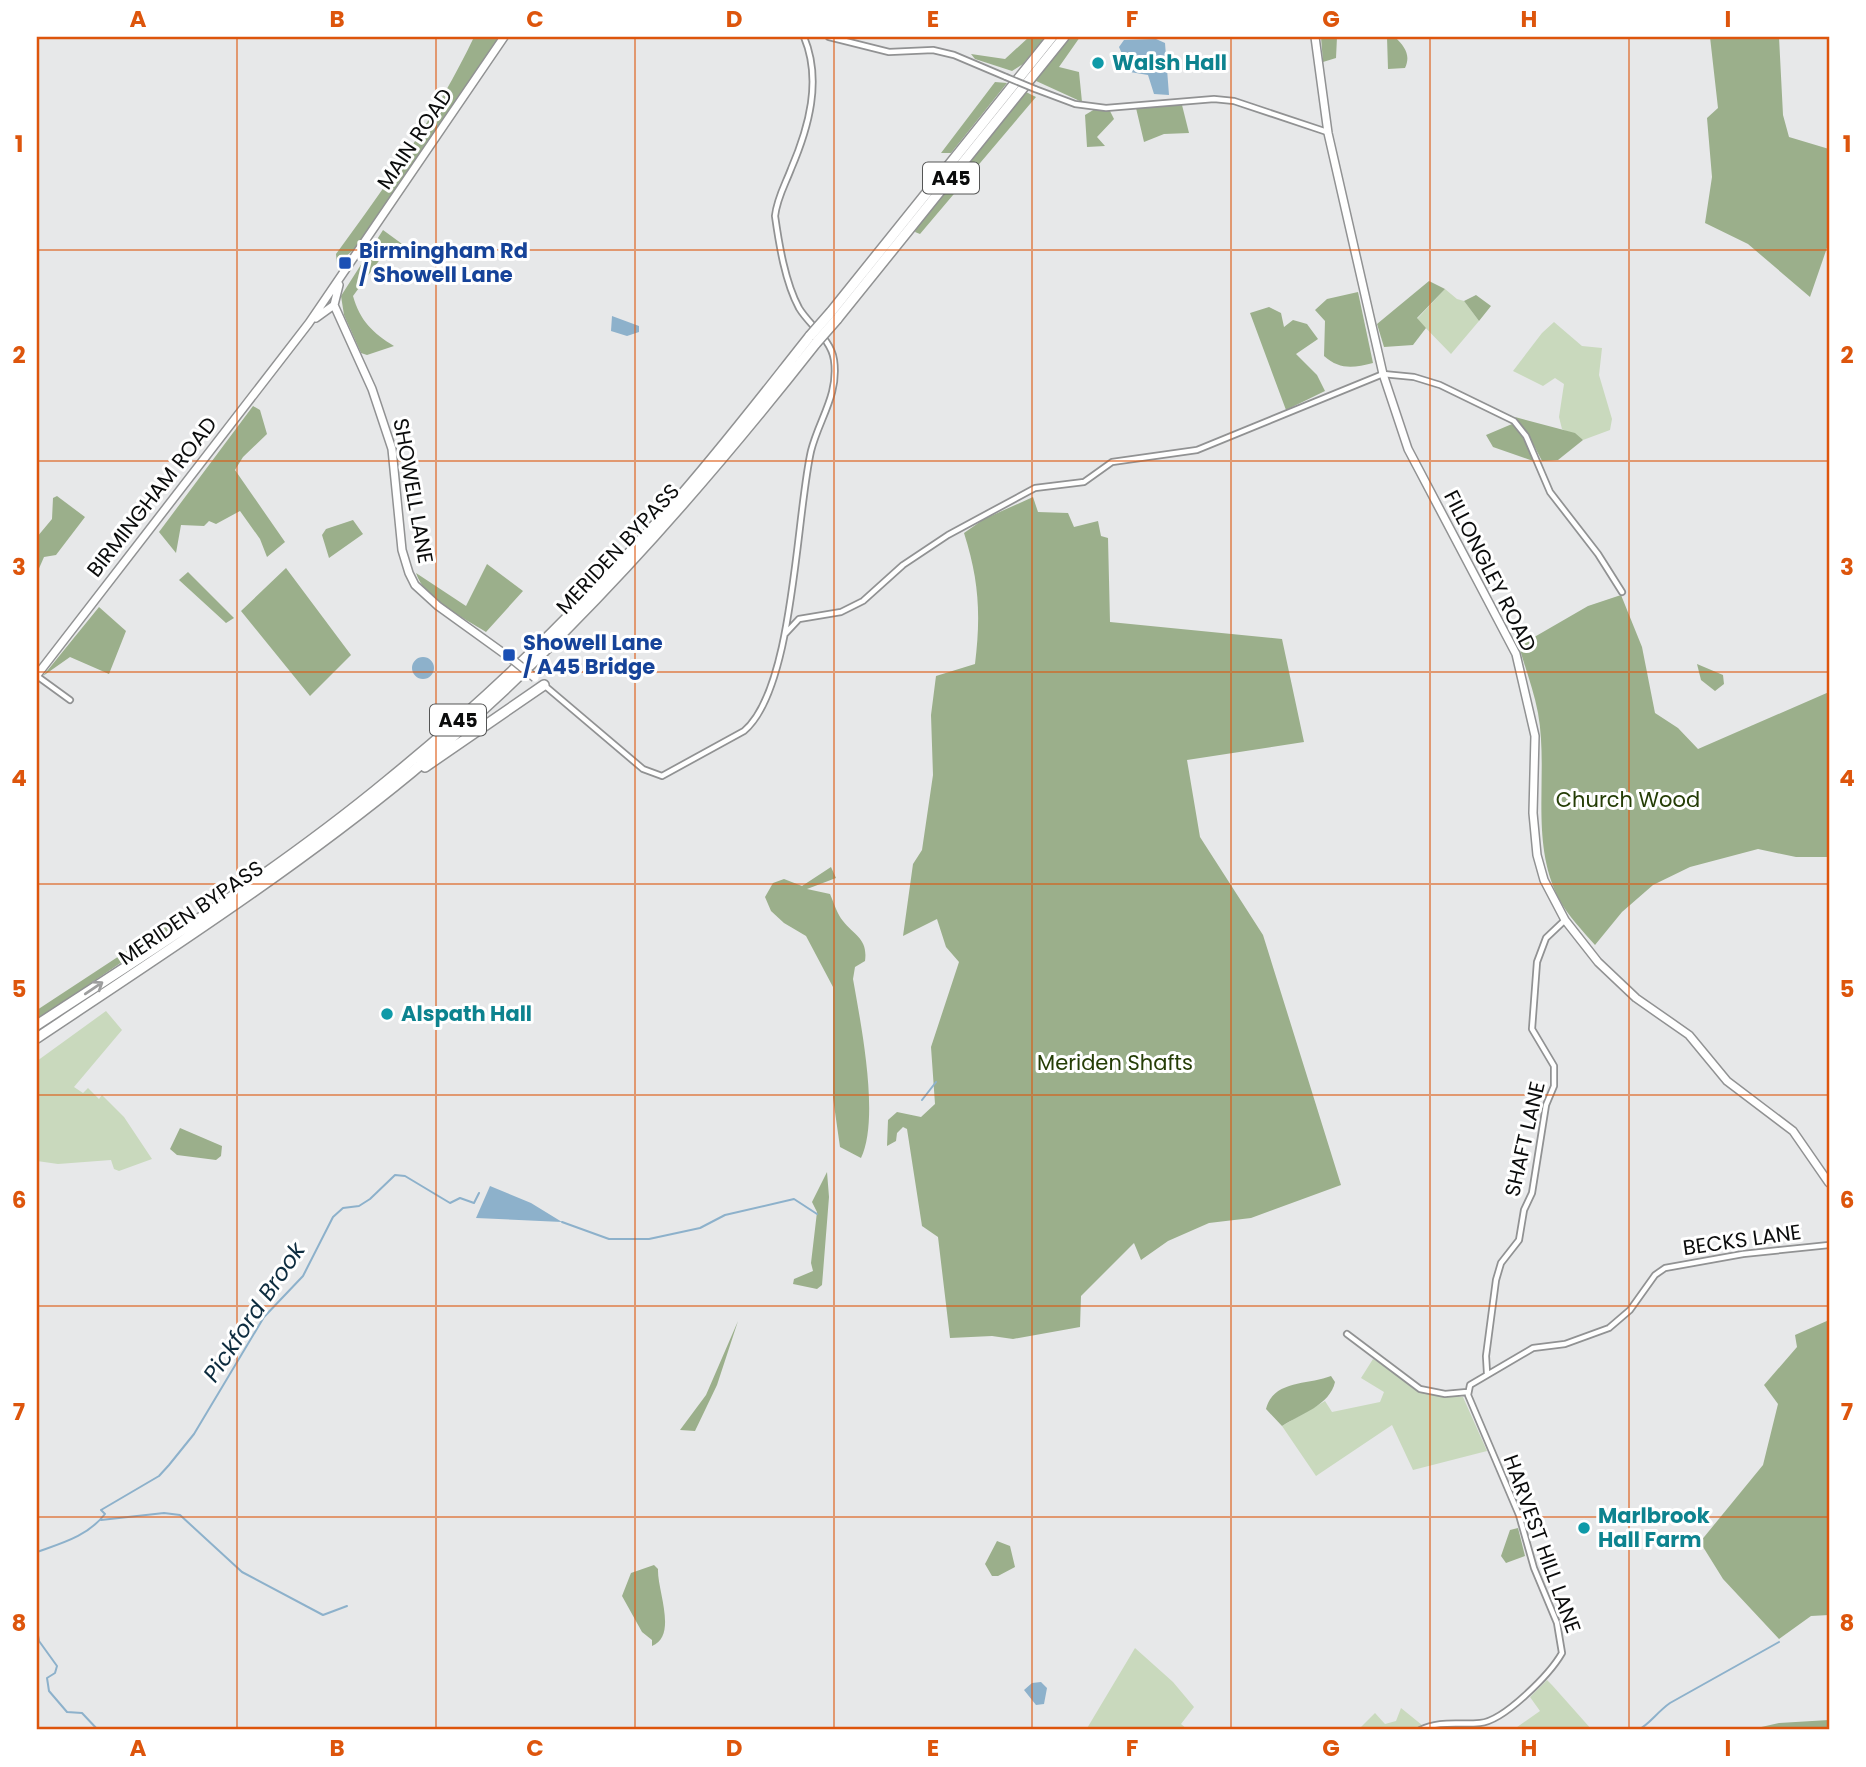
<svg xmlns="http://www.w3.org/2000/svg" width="1866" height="1767" font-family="Poppins,sans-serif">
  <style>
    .green { fill: #c9d9bd }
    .forest { fill: #9baf8b }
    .water { fill: #8db1cb }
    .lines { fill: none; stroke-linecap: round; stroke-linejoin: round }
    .stream { stroke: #8db1cb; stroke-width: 2 }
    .street-casing { stroke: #919293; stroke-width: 8 }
    .secondary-casing { stroke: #919293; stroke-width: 10 }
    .highway-casing { stroke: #919293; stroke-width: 12 }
    .street { stroke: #fff; stroke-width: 4.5 }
    .secondary { stroke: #fff; stroke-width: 7 }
    .highway { stroke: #fff; stroke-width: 9 }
    .street-bridge-casing { stroke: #919293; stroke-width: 8; stroke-linecap: butt }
    .secondary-bridge-casing { stroke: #919293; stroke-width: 10; stroke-linecap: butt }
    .highway-bridge-casing { stroke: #919293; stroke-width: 12; stroke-linecap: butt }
    .street-bridge { stroke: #fff; stroke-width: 4.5 }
    .secondary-bridge { stroke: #fff; stroke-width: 7 }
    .highway-bridge { stroke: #fff; stroke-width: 9 }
    .oneway { stroke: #9d9e9e }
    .grid { fill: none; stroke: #dd550c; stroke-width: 2; stroke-opacity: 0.55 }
    .culture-dot { fill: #0f9aa8; stroke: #fff; stroke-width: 2.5 }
    .transit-dot { fill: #1a4fb4; stroke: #fff; stroke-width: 2.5 }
    .labels { text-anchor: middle; stroke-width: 6; stroke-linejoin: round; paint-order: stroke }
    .shield { fill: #fff; stroke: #545555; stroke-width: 2 }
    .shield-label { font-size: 19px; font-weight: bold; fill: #0b0c0c }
    .culture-label { font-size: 21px; font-weight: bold; fill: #0d838f; stroke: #fff; text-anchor: start }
    .street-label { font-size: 21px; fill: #0b0c0c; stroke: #fff }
    .transit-label { font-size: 21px; font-weight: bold; fill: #164399; stroke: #fff; text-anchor: start }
    .park-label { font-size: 21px; fill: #253d06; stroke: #fff }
    .water-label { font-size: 23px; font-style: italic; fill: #0d2c3f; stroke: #fff }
    .neatline { fill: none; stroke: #dd550c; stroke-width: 2.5 }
    .grid-label { font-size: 23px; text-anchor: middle; font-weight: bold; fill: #dd550c }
  </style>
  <rect width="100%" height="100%" fill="#e7e8e9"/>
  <path class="green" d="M1445,289L1457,299L1464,301L1479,321L1451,354L1417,319Z
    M1554,322L1582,346L1602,348L1599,375L1612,419L1610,430L1583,440L1562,429L1559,417L1564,384L1555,378L1543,386L1513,371L1542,333Z
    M106,1011L122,1030L74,1087L83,1093L88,1088L99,1099L102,1095L124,1117L152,1159L119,1171L114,1169L111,1160L58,1164L37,1161V1061Z
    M1373,1359L1405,1378L1420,1392L1463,1397L1487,1451L1413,1470L1392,1425L1316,1476L1282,1426L1325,1401L1332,1412L1380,1402L1384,1392L1361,1378Z
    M1135,1648L1173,1682L1194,1707L1181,1724L1188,1730H1086Z
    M1547,1680L1552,1685L1592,1730H1513L1540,1711L1530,1697Z
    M1401,1708L1422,1725L1413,1730H1348L1351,1727L1359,1729L1375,1713L1385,1724L1396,1721Z"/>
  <path class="forest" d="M474,37H499L358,246L337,264L336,254C386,186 438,113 474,37Z
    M1029,37H1045L1023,64L1012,71L975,59L971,54L1005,59Z
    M1069,37H1080L1059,67L1079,72L1082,102L1034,80Z
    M1321,37H1337L1336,58L1323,62Z
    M1387,37H1395C1405,47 1411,55 1405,68L1388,69Z
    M1710,37H1779L1783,115L1789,137L1829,149V242L1810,297L1748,244L1705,223L1712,177L1707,118L1718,108Z
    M995,82L1007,83L951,153H941Z
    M1026,92L1036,97L920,234L915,232L917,226Z
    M1182,105L1189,133L1164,134L1144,142L1136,108Z
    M1095,109L1110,111L1114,119L1097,137L1105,146L1087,147L1085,115Z
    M383,230L409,249L381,258L353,296C360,321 373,333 394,346L367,355L361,353L344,315L341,296Z
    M1429,281L1445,289L1417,318L1426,328L1413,345L1384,347L1377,324Z
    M1358,292L1373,363C1353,368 1340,370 1324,356L1325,321L1315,310L1327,299Z
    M1476,295L1491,306L1479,321L1464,301Z
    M1269,307L1281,313L1284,327L1293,320L1307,324L1318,339L1296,354L1317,375L1325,391L1286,410L1250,313Z
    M253,406L260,410L267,434L243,457L235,470L285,542L267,557L260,539L240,511L216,524L209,521L204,526L181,525L176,553L159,532Z
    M1515,417L1575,433L1583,440L1558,460L1542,461L1528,434Z
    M1512,424L1519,430L1536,462L1493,447L1486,435Z
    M57,496L85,517L56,555L44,557L37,573V537L52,519L53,498Z
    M1033,497L1038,512L1068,513L1074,527L1098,521L1101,536L1108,538L1110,622L1282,639L1304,742L1187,760L1200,837L1263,935L1341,1185L1251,1218L1209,1223L1168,1241L1141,1260L1134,1243L1081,1296L1080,1327L1013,1339L992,1336L950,1338L938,1237L922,1226L907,1129L903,1127L897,1133L896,1141L887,1146L888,1120L897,1112L921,1117L935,1104L931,1047L959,962L946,947L937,919L903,936L913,864L922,850L933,775L931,715L936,676L975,664C981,615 979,580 964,533L984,519Z
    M353,520L363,534L329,558L322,535L326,529Z
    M487,564L523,591L486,632C464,618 424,599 416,573L466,606Z
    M286,568L351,655L310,696L241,611Z
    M188,572L234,618L226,623L179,580Z
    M1621,595L1642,647L1655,713L1678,728L1698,749L1829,692V857H1796L1758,849L1690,867L1653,885L1622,912L1595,945C1582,930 1568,916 1559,899C1529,841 1549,774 1538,713C1534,691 1525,668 1519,646L1588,606Z
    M99,607L126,631L109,674L70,657L43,676Z
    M1697,664L1723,675L1724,684L1715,691L1701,680Z
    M831,867L836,878L807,889L830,894C834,903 837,914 843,921C855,936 868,939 865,961L855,967L853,979C861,1025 880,1118 861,1158L840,1147L833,1098V987L806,936L784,923L771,911L765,897L773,883L784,879L802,886Z
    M174,920L176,925L37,1020V1010Z
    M180,1128L222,1146L221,1156L216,1160L177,1155L170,1149Z
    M827,1172L829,1197L822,1285L817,1289L793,1284L794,1279L813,1271L811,1263L817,1212L812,1202Z
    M1829,1320V1615L1811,1616L1779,1639L1723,1579L1700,1542L1763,1465L1778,1404L1764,1385L1797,1347L1795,1335Z
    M738,1321L717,1385L695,1431L680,1430L706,1395Z
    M1331,1376L1335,1382C1330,1405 1301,1414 1282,1426L1266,1409C1273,1380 1308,1385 1331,1376Z
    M1518,1528L1525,1556L1506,1563L1501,1556L1510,1530Z
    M997,1541L1010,1546L1015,1567L998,1576H992L985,1564Z
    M654,1565L658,1569C657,1590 678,1636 652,1646V1640L642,1632L622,1596L631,1573Z
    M1829,1720V1730H1748L1779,1723Z"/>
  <path class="water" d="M1156,39L1165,43L1169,95L1154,94L1148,75L1130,72L1119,47L1124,40Z
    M612,316L639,326V332L627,336L611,331Z
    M412 668a11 11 0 1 1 22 0a11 11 0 1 1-22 0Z
    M490,1186L531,1203L562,1222L476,1218Z
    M1041,1682L1047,1688L1044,1704L1036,1705L1024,1690L1032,1683Z"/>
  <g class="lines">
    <path class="stream" d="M922,1100L936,1082
      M562,1222L609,1239H649L700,1228L725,1215L794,1199L817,1214
      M101,1520L164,1513L180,1515L242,1572L323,1615L347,1606
      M37,1552C62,1543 88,1536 105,1514L101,1510L159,1476L169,1465L194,1434L264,1317L303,1276L333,1217L343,1208L359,1206L370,1199L395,1175L405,1176L450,1203L460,1198L474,1203L479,1193
      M37,1630L39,1641L57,1666L55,1673L47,1678L49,1691L67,1712L82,1713L98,1730
      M1638,1730C1649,1725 1657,1712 1670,1703L1779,1642"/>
    <g class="street-casing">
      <path id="street" d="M829,37L889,52L933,50L954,55L1006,77
        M1035,89L1075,104L1106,108L1214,99L1234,101L1327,132
        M785,634L799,619L841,612L863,601L903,565L948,535L1035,488L1084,482L1112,462L1197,450L1383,374L1414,377L1440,385L1514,421L1526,436L1550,492L1598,554L1622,592
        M37,676L70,700
        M544,685L643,769L662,776L744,731C794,689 796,517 811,451C819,419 839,395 834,360C831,339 809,325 799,308C785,282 779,244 775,216C777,198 785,185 791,169C809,127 822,80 804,37
        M1347,1334L1420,1389L1445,1394L1467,1392
        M1487,1373L1486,1356L1496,1280L1501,1263L1519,1240L1524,1210L1532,1193L1546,1105L1554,1086V1066L1532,1029L1537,962L1546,938L1565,920
        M1420,1730C1440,1720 1458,1725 1480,1723C1504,1721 1550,1674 1562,1653L1557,1623L1534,1568L1519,1515L1468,1395L1470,1385L1533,1348L1565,1344L1609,1328L1630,1310L1655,1275L1665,1268L1743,1254L1829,1245"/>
    </g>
    <g class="secondary-casing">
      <path id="secondary" d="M1315,37L1328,133L1383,374L1408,449L1516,654L1535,736L1533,813L1537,855L1544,880L1565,920L1598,962L1636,998L1689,1035L1727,1081L1793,1131L1829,1183
        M339,285L334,305L372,389L392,449L402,550L409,573L415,585L438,606L513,660
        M316,318L334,305
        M37,675L309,323L504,37"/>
    </g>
    <g class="highway-casing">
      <path id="highway" d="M831,312L1052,37
        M837,319L1064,37
        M425,767L544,685
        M37,1025C156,947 278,871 388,780C489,698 583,606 670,508C719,453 764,394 810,336
        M37,1038C164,953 293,870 412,772C564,645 694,498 816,343"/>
    </g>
    <use href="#street" class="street"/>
    <use href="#secondary" class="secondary"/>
    <use href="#highway" class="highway"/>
    <g class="street-bridge-casing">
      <path id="street-bridge" d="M1006,77L1035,89"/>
    </g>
    <g class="secondary-bridge-casing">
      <path id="secondary-bridge" d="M513,660L535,678"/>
    </g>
    <g class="highway-bridge-casing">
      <path id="highway-bridge" d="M810,336L831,312
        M816,343L837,319"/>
    </g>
    <use href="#street-bridge" class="street-bridge"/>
    <use href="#secondary-bridge" class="secondary-bridge"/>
    <use href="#highway-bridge" class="highway-bridge"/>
  </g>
  <defs><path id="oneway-shaft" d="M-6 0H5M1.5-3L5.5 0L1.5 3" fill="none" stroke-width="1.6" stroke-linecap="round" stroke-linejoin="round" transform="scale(1.75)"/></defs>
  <use class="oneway" href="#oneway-shaft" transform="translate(94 988) rotate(-34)"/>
  <path class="grid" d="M237,37V1730M436,37V1730M635,37V1730M834,37V1730M1032,37V1730M1231,37V1730M1430,37V1730M1629,37V1730M37,250H1829M37,461H1829M37,672H1829M37,884H1829M37,1095H1829M37,1306H1829M37,1517H1829"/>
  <g class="culture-dot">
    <circle cx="1098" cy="63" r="7"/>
    <circle cx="387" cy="1014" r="7"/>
    <circle cx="1584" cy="1528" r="7"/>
  </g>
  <g class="transit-dot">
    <rect x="338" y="256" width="14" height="14" rx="3.5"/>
    <rect x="502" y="648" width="14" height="14" rx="3.5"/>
  </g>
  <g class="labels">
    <g class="shield">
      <rect x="923" y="162.5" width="56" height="31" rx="5"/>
      <rect x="430" y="704.5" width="56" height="31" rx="5"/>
    </g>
    <g class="shield-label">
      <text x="951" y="185">A45</text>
      <text x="458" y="727">A45</text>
    </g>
    <g class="culture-label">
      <text x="1112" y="70">Walsh Hall</text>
      <text x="401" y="1021">Alspath Hall</text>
      <text x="1598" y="1523">Marlbrook<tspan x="1598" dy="24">Hall Farm</tspan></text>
    </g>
    <g class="street-label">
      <text transform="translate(415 139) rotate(-56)" y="7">MAIN ROAD</text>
      <text transform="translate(413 491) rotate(80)" y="7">SHOWELL LANE</text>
      <text transform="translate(152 497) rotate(-52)" y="7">BIRMINGHAM ROAD</text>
      <text transform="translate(618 549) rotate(-47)" y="7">MERIDEN BYPASS</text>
      <text transform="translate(1490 571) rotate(63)" y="7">FILLONGLEY ROAD</text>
      <text transform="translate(191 913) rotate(-34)" y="7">MERIDEN BYPASS</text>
      <text transform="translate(1525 1139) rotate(-77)" y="7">SHAFT LANE</text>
      <text transform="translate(1742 1240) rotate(-8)" y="7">BECKS LANE</text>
      <text transform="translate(1542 1544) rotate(70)" y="7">HARVEST HILL LANE</text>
    </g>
    <g class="transit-label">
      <text x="359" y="258">Birmingham Rd<tspan x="359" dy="24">/ Showell Lane</tspan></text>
      <text x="523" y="650">Showell Lane<tspan x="523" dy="24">/ A45 Bridge</tspan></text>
    </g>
    <g class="park-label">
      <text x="1628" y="807">Church Wood</text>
      <text x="1115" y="1070">Meriden Shafts</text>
    </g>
    <g class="water-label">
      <text transform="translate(254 1312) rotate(-56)" y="8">Pickford Brook</text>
    </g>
  </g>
  <rect width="1866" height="1767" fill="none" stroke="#ffffff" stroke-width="77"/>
  <rect x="38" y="38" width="1790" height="1690" class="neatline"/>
  <g class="grid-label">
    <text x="138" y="27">A</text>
    <text x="337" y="27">B</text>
    <text x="535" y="27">C</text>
    <text x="734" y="27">D</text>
    <text x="933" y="27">E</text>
    <text x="1132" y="27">F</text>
    <text x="1331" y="27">G</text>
    <text x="1529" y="27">H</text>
    <text x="1728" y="27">I</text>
    <text x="19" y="152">1</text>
    <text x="1847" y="152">1</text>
    <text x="19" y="363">2</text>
    <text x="1847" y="363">2</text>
    <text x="19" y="575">3</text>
    <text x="1847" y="575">3</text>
    <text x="19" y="786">4</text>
    <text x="1847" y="786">4</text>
    <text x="19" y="997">5</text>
    <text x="1847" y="997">5</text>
    <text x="19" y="1208">6</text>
    <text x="1847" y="1208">6</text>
    <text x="19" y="1420">7</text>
    <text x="1847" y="1420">7</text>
    <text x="19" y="1631">8</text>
    <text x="1847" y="1631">8</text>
    <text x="138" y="1756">A</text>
    <text x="337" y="1756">B</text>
    <text x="535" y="1756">C</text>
    <text x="734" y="1756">D</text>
    <text x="933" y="1756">E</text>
    <text x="1132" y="1756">F</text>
    <text x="1331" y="1756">G</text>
    <text x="1529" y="1756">H</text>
    <text x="1728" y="1756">I</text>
  </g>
</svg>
